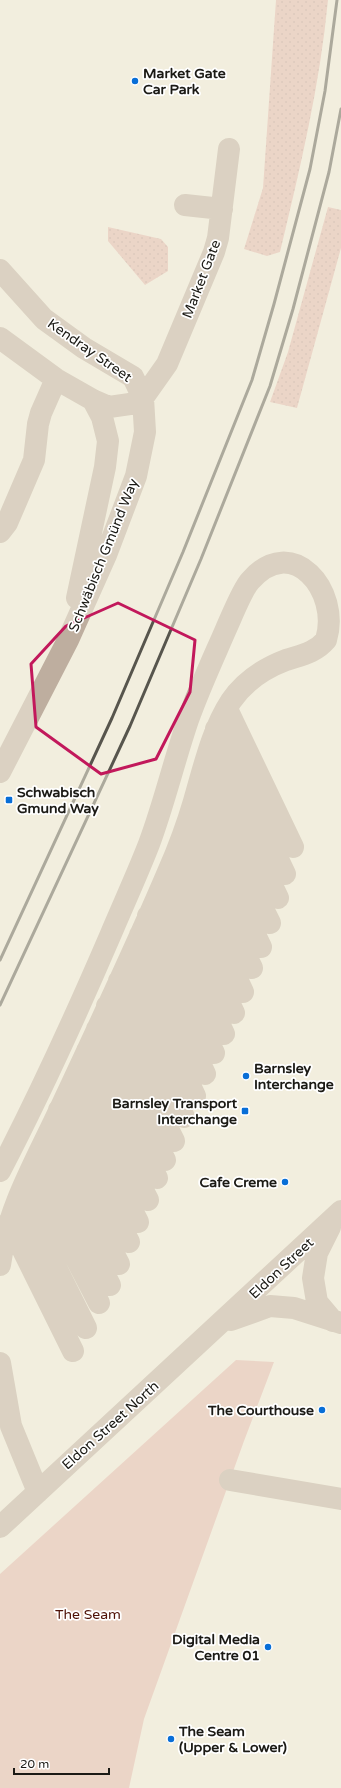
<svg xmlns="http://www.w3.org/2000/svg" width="341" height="1788" font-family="'Varela Round',sans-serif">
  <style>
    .grass { fill: url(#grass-dots) }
    .park { fill: #e3b6ac }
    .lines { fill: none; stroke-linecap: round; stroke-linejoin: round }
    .minor { stroke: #beae9f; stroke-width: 22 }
    .rail { stroke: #57554d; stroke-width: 3 }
    .marked { fill: none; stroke: #c2185b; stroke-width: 3; stroke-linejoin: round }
    .poi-dot { fill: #086ed7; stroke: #fff; stroke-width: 1.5 }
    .labels { text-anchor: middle; stroke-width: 3.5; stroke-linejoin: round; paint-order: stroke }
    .poi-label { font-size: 14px; font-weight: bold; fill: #1b1a15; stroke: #fff; text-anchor: start }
    .street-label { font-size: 14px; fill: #1b1a15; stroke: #fff }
    .park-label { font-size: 14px; fill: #4f1207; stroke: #fff }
  </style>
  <defs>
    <pattern id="grass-dots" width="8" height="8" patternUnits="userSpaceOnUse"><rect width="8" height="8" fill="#e3b6ac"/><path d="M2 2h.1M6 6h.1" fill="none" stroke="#c29c93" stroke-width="1.8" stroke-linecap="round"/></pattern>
  </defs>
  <rect width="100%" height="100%" fill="#f2eede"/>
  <path class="grass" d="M276,0H328C320,85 300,169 280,252L267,256L244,249L263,188Z
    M328,207L341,210V248L297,408L270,402L288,352Z
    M108,227L161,239L168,247V271L145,285L108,241Z"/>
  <path class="park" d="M236,1360L274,1362L244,1441L144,1719L129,1788H0V1574Z"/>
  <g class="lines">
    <path class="minor" d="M185,205L222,209
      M0,270L44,319L84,348L133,377L143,398L145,432L136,476L106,555L68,640L0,772
      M0,338L56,379L93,400L109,407L130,404L143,398L167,364L214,252L218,238L229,149
      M0,532L7,523L34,460L38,424L41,413L56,379
      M77,598L105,467L108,441L102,417L93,400
      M227,709L293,847
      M216,729L285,874
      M209,753L278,898
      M200,782L270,923
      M193,806L261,947
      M185,833L252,968
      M177,851L243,992
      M168,873L234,1013
      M159,894L224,1034
      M148,916L214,1053
      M140,935L205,1074
      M130,958L195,1096
      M119,981L184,1117
      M107,1006L174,1141
      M97,1029L165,1160
      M87,1051L157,1178
      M79,1069L148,1200
      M70,1088L138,1222
      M59,1110L129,1242
      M50,1130L119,1264
      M40,1151L110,1285
      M0,1171C40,1094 76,1015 110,936C123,905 137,875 149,844C164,804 174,761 188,720C199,689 213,659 226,629C232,616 242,590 250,581C292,532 341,591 326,640C315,653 301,655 286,660C265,668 244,682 231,701C212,730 204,767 194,801C187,825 178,849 168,872C134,952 97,1030 60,1109C37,1159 7,1209 0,1265
      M31,1171L99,1303
      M20,1195L86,1328
      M9,1222L73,1351
      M330,1227L317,1253L313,1278L317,1302L333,1321
      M231,1320L270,1306L294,1308L341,1323
      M0,1363L11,1426L38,1492
      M230,1480L341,1499
      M0,1527L341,1211"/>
    <path class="rail" d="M0,960L112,718L183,552L252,380L274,304L310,169L325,91L337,0
      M0,1005L130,726L201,559L270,386L293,309L329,172L341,109"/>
  </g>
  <path d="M0 0H341V1788H0ZM118,603L195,640L190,692L156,759L101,774L36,727L31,664L66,626Z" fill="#f2eede" fill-opacity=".55" fill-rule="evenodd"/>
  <path class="marked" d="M118,603L195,640L190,692L156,759L101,774L36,727L31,664L66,626Z"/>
  <g class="poi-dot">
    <circle cx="135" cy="81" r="4"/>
    <rect x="5" y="796" width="8" height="8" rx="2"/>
    <circle cx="246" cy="1076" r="4"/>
    <rect x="241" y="1107" width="8" height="8" rx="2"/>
    <circle cx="285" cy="1182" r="4"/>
    <circle cx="322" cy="1410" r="4"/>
    <circle cx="268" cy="1647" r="4"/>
    <circle cx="171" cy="1739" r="4"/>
  </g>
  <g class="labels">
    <g class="poi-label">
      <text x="143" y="78">Market Gate<tspan x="143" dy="16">Car Park</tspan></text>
      <text x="17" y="797">Schwabisch<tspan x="17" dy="16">Gmund Way</tspan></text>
      <text x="254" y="1073">Barnsley<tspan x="254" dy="16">Interchange</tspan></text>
      <text x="237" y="1108" text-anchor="end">Barnsley Transport<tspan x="237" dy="16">Interchange</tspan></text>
      <text x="277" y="1187" text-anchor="end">Cafe Creme</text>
      <text x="314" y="1415" text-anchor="end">The Courthouse</text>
      <text x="260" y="1644" text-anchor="end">Digital Media<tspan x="260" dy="16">Centre 01</tspan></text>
      <text x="179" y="1736">The Seam<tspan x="179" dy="16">(Upper &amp; Lower)</tspan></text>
    </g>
    <g class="street-label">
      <text transform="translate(201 279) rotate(-69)" y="5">Market Gate</text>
      <text transform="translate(90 350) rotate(35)" y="5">Kendray Street</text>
      <text transform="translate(103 555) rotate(-68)" y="5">Schwäbisch Gmünd Way</text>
      <text transform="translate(281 1268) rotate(-43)" y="5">Eldon Street</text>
      <text transform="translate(110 1425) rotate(-42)" y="5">Eldon Street North</text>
    </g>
    <g class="park-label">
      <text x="88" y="1619">The Seam</text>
    </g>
  </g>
  <path d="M14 1768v6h95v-6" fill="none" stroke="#1b1a15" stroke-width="2"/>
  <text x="20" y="1768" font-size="12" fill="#1b1a15" stroke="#ffffff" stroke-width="3" paint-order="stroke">20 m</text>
</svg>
